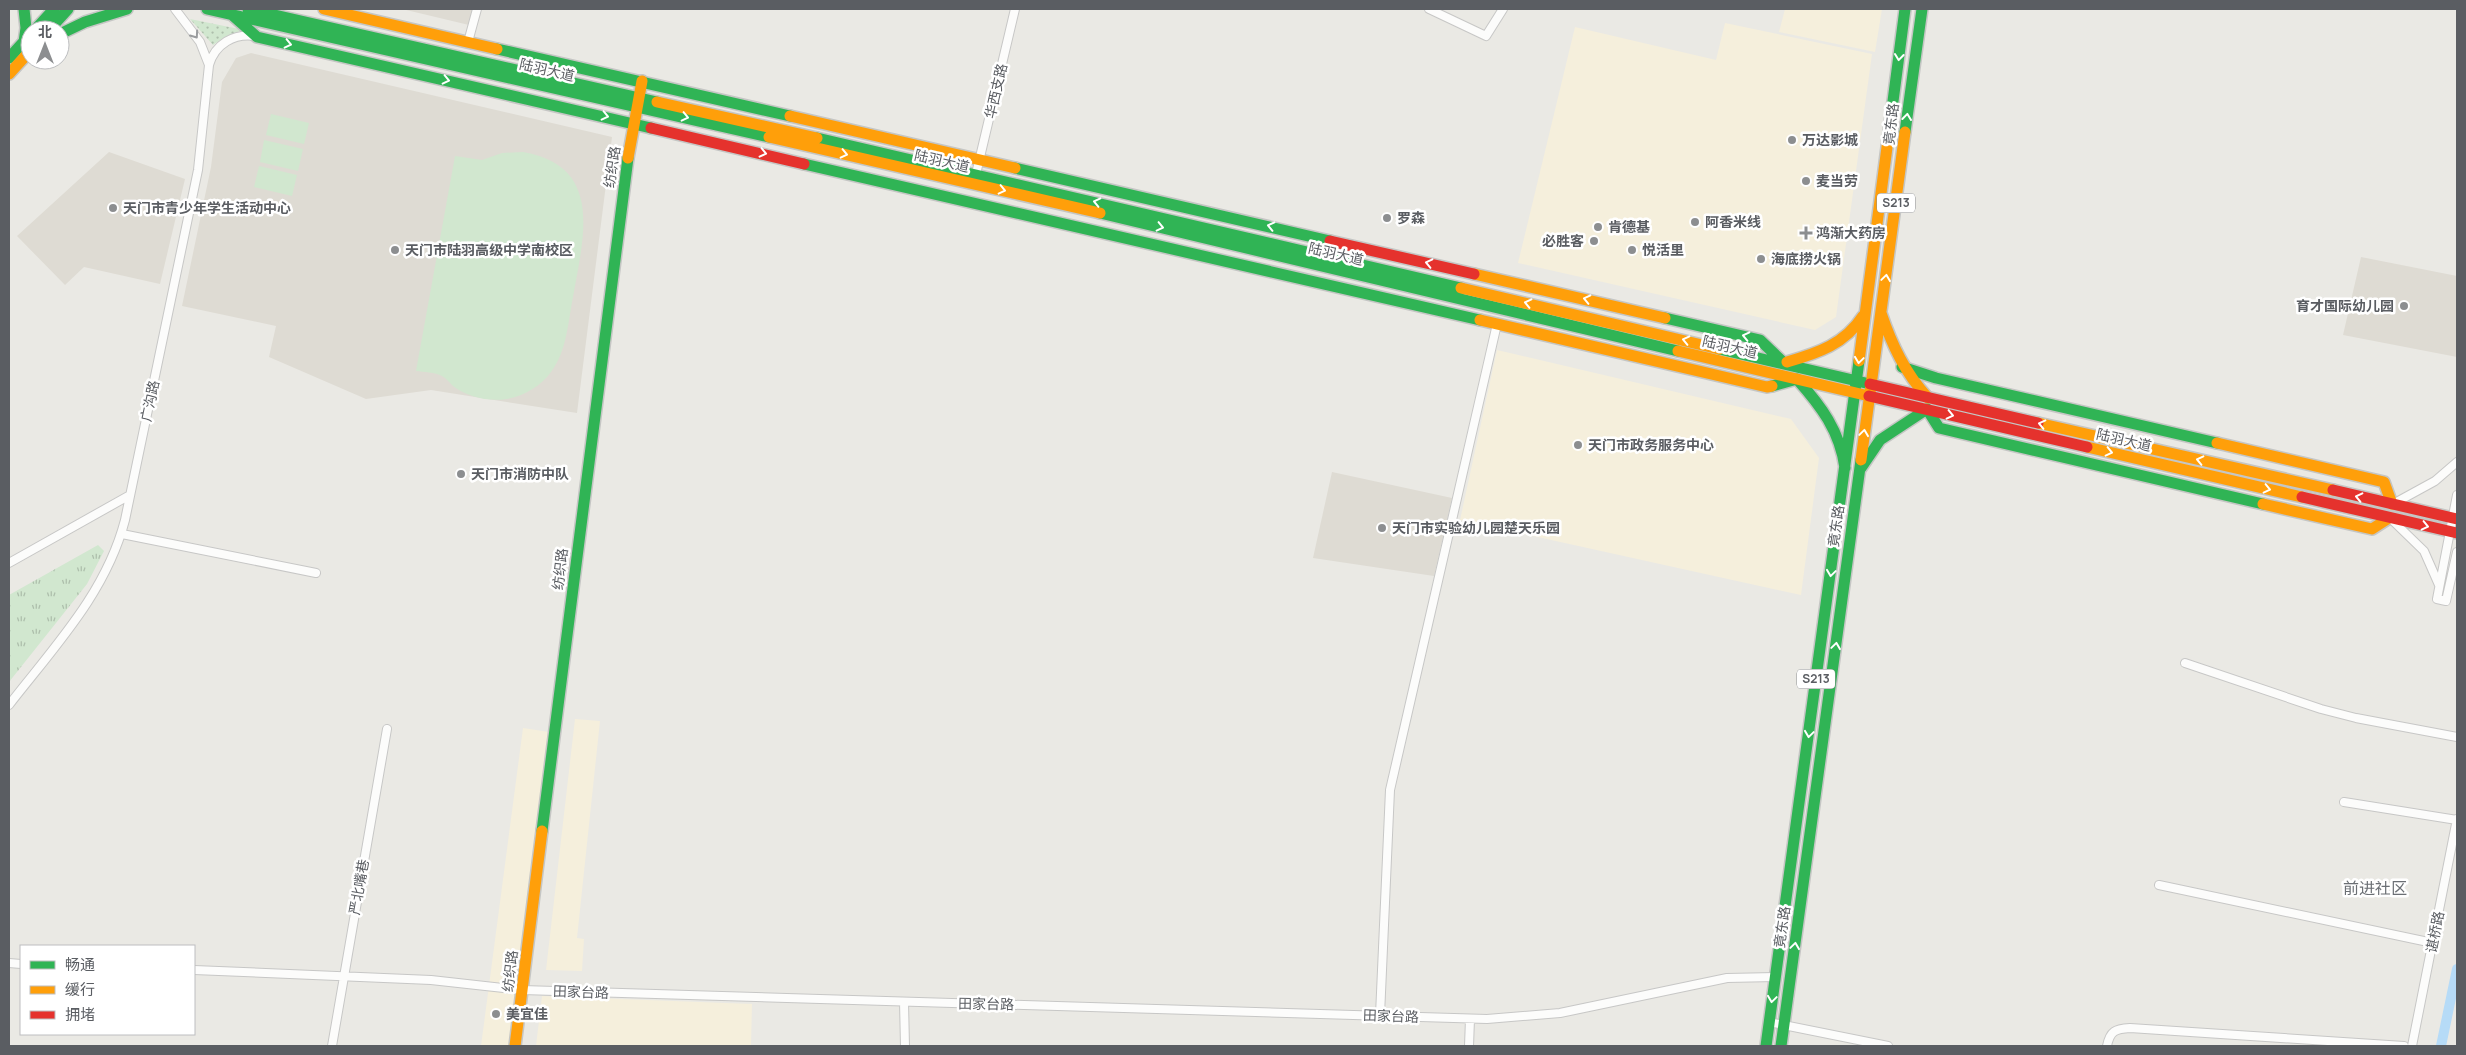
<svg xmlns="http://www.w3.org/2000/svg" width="2466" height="1055" font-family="Manrope,'Noto Sans SC',sans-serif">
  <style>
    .commercial { fill: #f5efdc }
    .education { fill: #dedbd3 }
    .grass { fill: url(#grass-dots) }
    .park { fill: url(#park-tufts) }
    .pitch { fill: #d1e7cf }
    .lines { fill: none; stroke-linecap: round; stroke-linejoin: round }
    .canal { stroke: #b6dbf7; stroke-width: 10 }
    .street-casing { stroke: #c7c7c6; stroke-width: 10 }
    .fast-casing { stroke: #c5c6c4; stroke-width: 14 }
    .slow-casing { stroke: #c5c6c4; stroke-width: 14 }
    .jam-casing { stroke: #c5c6c4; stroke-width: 14 }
    .street { stroke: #fcfcfb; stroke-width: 8 }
    .fast { stroke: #30b455; stroke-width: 11 }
    .slow { stroke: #ff9f0a; stroke-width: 11 }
    .jam { stroke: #e5322d; stroke-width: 11 }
    .oneway { stroke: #9b9d9f }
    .oneway2 { stroke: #fff }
    .poi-dot { fill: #8c8e90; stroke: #fff; stroke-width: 2 }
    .labels { text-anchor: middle; stroke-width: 5; stroke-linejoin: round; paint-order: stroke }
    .shield { fill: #fff; stroke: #8c8e91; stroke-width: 1 }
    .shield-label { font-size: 12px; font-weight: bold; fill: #5a5d62 }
    .street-label { font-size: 14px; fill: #5a5d62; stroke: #fff }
    .poi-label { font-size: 14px; font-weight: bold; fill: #5a5d62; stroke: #fff; text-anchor: start }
    .quarter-label { font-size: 16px; fill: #6b6f74; stroke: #fff }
  </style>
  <defs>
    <pattern id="grass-dots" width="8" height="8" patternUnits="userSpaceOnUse" patternTransform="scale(1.25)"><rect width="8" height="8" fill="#d1e7cf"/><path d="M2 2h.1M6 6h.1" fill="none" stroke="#adbeab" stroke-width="1.8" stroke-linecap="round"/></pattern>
    <pattern id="park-tufts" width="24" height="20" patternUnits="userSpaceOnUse" patternTransform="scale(1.25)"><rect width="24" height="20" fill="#d1e7cf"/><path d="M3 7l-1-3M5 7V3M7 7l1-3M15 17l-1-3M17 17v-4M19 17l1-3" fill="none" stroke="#adbeab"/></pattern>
  </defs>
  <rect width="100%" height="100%" fill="#eae9e4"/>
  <path class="commercial" d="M1785,9H1882L1875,52L1779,32Z
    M1725,23L1872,54L1836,317L1815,330L1518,263L1575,27L1716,60Z
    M1497,350L1791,419L1819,458L1801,595L1460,520Z
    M575,719L600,721L577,938L584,939L582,971L546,970Z
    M523,728L549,732L510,1046H481Z
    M542,996L752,1004L751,1046H536Z"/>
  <path class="education" d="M402,9H474L469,25Z
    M251,53L612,137L577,413L431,390L366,399L269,357L276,326L182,306L211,167L222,82L236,58Z
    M109,152L185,179L160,284L84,267L65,285L17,236Z
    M2361,257L2457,276V357L2343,335Z
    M1332,472L1452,498L1434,576L1313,558Z"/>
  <path class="grass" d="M190,19L239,29L240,31L223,38L213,45Z"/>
  <path class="park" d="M98,545L104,551L87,584L9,682V595Z"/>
  <path class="pitch" d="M271,114L309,123L304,144L266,135Z
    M264,140L303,149L298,171L260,162Z
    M523,152C605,166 583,239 573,297C568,322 567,351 551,372C541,386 524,396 507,399C488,402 468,397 453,386C450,383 446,378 442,376C435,372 424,372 416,371L455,156L482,160L502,153Z
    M259,166L297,175L292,196L254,187Z"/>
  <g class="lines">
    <path class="canal" d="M2441,1046L2457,969"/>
    <g class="street-casing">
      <path id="street" d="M175,9L200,42L209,65
        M1429,9L1486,36L1503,9
        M468,42L477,9
        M976,174L1015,9
        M2457,495L2437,599L2446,601L2457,552
        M2393,504L2435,481L2457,462
        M2391,519L2424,551L2439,585
        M122,534L316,573
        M9,563L130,495
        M2185,663L2321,709L2356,718L2457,737
        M9,705C54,647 106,593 125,520L198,170L209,65C215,44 234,33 255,36
        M2344,802L2457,820
        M2159,885L2433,943
        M9,963L21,964
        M194,970L431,980L522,990L1487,1019L1560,1013L1727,978L1775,977
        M904,1002L905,1046
        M1380,1015L1390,790L1497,324
        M1769,1022L1888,1046
        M332,1046L387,729
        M1469,1046L1470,1019
        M2107,1046C2110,1031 2115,1029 2130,1028L2404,1046
        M2412,1046L2457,819"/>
    </g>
    <g class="fast-casing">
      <path id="fast" d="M24,9L26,28L24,42
        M207,9L769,137
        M248,9L657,102
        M231,14L257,37L651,128
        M35,30L54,9
        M49,30L68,9
        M60,34L85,22L127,9
        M497,49L790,116
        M9,58L29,36
        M1889,132L1905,9
        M1905,132L1922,9
        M817,138L1461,288
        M804,164L1480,320
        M1015,168L1330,241
        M1100,213L1678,351
        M1665,318L1760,340L1784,363
        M1719,349L1870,384
        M1902,367L1936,378L2217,443
        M1772,386L1797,379C1821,406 1840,431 1845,468
        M1861,468L1880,440L1927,409L1939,428L2263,504
        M542,831L628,158
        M1766,1046L1859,361
        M1781,1046L1861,460"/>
    </g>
    <g class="slow-casing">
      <path id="slow" d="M324,9L497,49
        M9,74L30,51
        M657,102L817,138
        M790,116L1015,168
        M769,137L1100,213
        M628,158L642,81
        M1474,274L1665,318
        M1461,288L1719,349
        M1881,313C1892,345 1905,373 1928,398
        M1480,320L1767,387L1772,386
        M1678,351L1869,396
        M1859,361L1889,132
        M1787,362C1818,353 1845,344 1863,316
        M2038,423L2333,490
        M2217,443L2384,482L2392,504
        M2087,447L2302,497
        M1861,460L1905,132
        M2263,504L2372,529L2389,518
        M515,1046L542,831"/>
    </g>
    <g class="jam-casing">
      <path id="jam" d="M651,128L804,164
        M1330,241L1474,274
        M1870,384L2038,423
        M1869,396L2087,447
        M2333,490L2457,519
        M2302,497L2457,533"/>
    </g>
    <use href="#street" class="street"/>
    <use href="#fast" class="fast"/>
    <use href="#slow" class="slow"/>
    <use href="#jam" class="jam"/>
  </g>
  <defs><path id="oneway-chevron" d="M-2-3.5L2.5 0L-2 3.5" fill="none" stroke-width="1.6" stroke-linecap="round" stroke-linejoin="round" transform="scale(1.25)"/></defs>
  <use class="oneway" href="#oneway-chevron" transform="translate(195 35) rotate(55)"/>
  <g class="oneway2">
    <use href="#oneway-chevron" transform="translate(288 44) rotate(13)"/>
    <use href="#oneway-chevron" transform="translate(1899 57) rotate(97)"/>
    <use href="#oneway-chevron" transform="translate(446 80) rotate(13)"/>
    <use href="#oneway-chevron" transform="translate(605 116) rotate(13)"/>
    <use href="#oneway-chevron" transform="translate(685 117) rotate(13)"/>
    <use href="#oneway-chevron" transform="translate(1907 117) rotate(-83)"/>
    <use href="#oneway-chevron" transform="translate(763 153) rotate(13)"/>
    <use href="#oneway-chevron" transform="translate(844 154) rotate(13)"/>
    <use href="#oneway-chevron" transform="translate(1002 190) rotate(13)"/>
    <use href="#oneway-chevron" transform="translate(1097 202) rotate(-167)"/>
    <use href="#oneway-chevron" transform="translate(1271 226) rotate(-167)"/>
    <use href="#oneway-chevron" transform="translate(1160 227) rotate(13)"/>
    <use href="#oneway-chevron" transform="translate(1429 263) rotate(-167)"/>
    <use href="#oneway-chevron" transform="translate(1886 278) rotate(-82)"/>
    <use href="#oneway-chevron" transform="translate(1587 299) rotate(-167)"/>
    <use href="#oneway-chevron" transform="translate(1528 303) rotate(-167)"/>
    <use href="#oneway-chevron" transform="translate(1746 336) rotate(-167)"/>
    <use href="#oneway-chevron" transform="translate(1686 340) rotate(-167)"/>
    <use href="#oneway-chevron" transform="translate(1859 360) rotate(98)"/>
    <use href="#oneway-chevron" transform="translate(1950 415) rotate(13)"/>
    <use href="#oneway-chevron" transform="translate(2042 424) rotate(-167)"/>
    <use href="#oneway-chevron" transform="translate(1864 433) rotate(-82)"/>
    <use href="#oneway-chevron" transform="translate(2109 452) rotate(13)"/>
    <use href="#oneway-chevron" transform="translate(2200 460) rotate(-167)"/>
    <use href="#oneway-chevron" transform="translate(2267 489) rotate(13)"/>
    <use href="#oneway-chevron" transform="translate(2359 497) rotate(-167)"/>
    <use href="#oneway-chevron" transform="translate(2425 526) rotate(13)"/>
    <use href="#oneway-chevron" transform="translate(1831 573) rotate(98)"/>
    <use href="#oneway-chevron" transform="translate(1836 646) rotate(-82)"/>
    <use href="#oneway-chevron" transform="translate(1809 734) rotate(98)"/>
    <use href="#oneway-chevron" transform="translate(1795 946) rotate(-82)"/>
    <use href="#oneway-chevron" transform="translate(1772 999) rotate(98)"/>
  </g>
  <g class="poi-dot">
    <circle cx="1792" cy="140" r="5"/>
    <circle cx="1806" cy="181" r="5"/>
    <circle cx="113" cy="208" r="5"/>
    <circle cx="1387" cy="218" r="5"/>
    <circle cx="1695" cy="222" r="5"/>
    <circle cx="1598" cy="227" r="5"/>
    <path d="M1803.5 225.5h5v5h5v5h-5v5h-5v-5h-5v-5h5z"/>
    <circle cx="1594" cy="241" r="5"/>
    <circle cx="395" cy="250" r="5"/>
    <circle cx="1632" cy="250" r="5"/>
    <circle cx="1761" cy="259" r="5"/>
    <circle cx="2404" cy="306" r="5"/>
    <circle cx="1578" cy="445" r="5"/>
    <circle cx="461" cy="474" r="5"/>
    <circle cx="1382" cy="528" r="5"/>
    <circle cx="496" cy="1014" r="5"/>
  </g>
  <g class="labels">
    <g class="shield">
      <rect x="1877" y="193.5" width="38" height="19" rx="4"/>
      <rect x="1797" y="669.5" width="38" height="19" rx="4"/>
    </g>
    <g class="shield-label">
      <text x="1896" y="207">S213</text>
      <text x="1816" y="683">S213</text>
    </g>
    <g class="street-label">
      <text transform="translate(547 70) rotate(13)" y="5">陆羽大道</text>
      <text transform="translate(996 91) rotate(-77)" y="5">华西支路</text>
      <text transform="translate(1891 124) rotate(-83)" y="5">竟东路</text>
      <text transform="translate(942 161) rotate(13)" y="5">陆羽大道</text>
      <text transform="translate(612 167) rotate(-81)" y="5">纺织路</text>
      <text transform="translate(1336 254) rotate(13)" y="5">陆羽大道</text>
      <text transform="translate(1730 347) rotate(13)" y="5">陆羽大道</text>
      <text transform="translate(150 401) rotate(-78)" y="5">广沟路</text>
      <text transform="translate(2124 440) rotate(13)" y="5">陆羽大道</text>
      <text transform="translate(1836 526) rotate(-82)" y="5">竟东路</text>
      <text transform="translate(560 569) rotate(-83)" y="5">纺织路</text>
      <text transform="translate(359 887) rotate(-80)" y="5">严北嘴巷</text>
      <text transform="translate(1782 927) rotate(-82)" y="5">竟东路</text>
      <text transform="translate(2435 932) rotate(-79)" y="5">谌桥路</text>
      <text transform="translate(510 971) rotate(-83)" y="5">纺织路</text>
      <text transform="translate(581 992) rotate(2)" y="5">田家台路</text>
      <text transform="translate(986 1004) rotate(1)" y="5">田家台路</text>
      <text transform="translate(1391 1016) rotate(2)" y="5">田家台路</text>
    </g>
    <g class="poi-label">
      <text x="1802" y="145">万达影城</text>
      <text x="1816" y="186">麦当劳</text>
      <text x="123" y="213">天门市青少年学生活动中心</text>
      <text x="1397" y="223">罗森</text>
      <text x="1705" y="227">阿香米线</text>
      <text x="1608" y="232">肯德基</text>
      <text x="1816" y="238">鸿渐大药房</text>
      <text x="1584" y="246" text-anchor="end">必胜客</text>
      <text x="405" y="255">天门市陆羽高级中学南校区</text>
      <text x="1642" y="255">悦活里</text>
      <text x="1771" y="264">海底捞火锅</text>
      <text x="2394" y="311" text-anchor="end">育才国际幼儿园</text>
      <text x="1588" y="450">天门市政务服务中心</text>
      <text x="471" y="479">天门市消防中队</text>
      <text x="1392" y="533">天门市实验幼儿园楚天乐园</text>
      <text x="506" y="1019">美宜佳</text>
    </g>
    <g class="quarter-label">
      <text x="2375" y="894">前进社区</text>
    </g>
  </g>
  <rect width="2466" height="1055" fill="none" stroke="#5a5d62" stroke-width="20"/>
  <rect x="20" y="945" width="175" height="90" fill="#ffffff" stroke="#bdbec0"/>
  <rect x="30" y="961" width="25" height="8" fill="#30b455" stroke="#bdbec0"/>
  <text x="65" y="970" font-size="15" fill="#5a5d62">畅通</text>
  <rect x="30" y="986" width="25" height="8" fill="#ff9f0a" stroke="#bdbec0"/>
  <text x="65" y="995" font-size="15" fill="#5a5d62">缓行</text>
  <rect x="30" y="1011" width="25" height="8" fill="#e5322d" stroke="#bdbec0"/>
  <text x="65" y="1020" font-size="15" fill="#5a5d62">拥堵</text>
  <g transform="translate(45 45)"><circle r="24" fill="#ffffff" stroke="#bdbec0"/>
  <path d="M0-4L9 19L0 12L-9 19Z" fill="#8c8e90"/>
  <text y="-8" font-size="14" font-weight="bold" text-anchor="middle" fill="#5a5d62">北</text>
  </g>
</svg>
